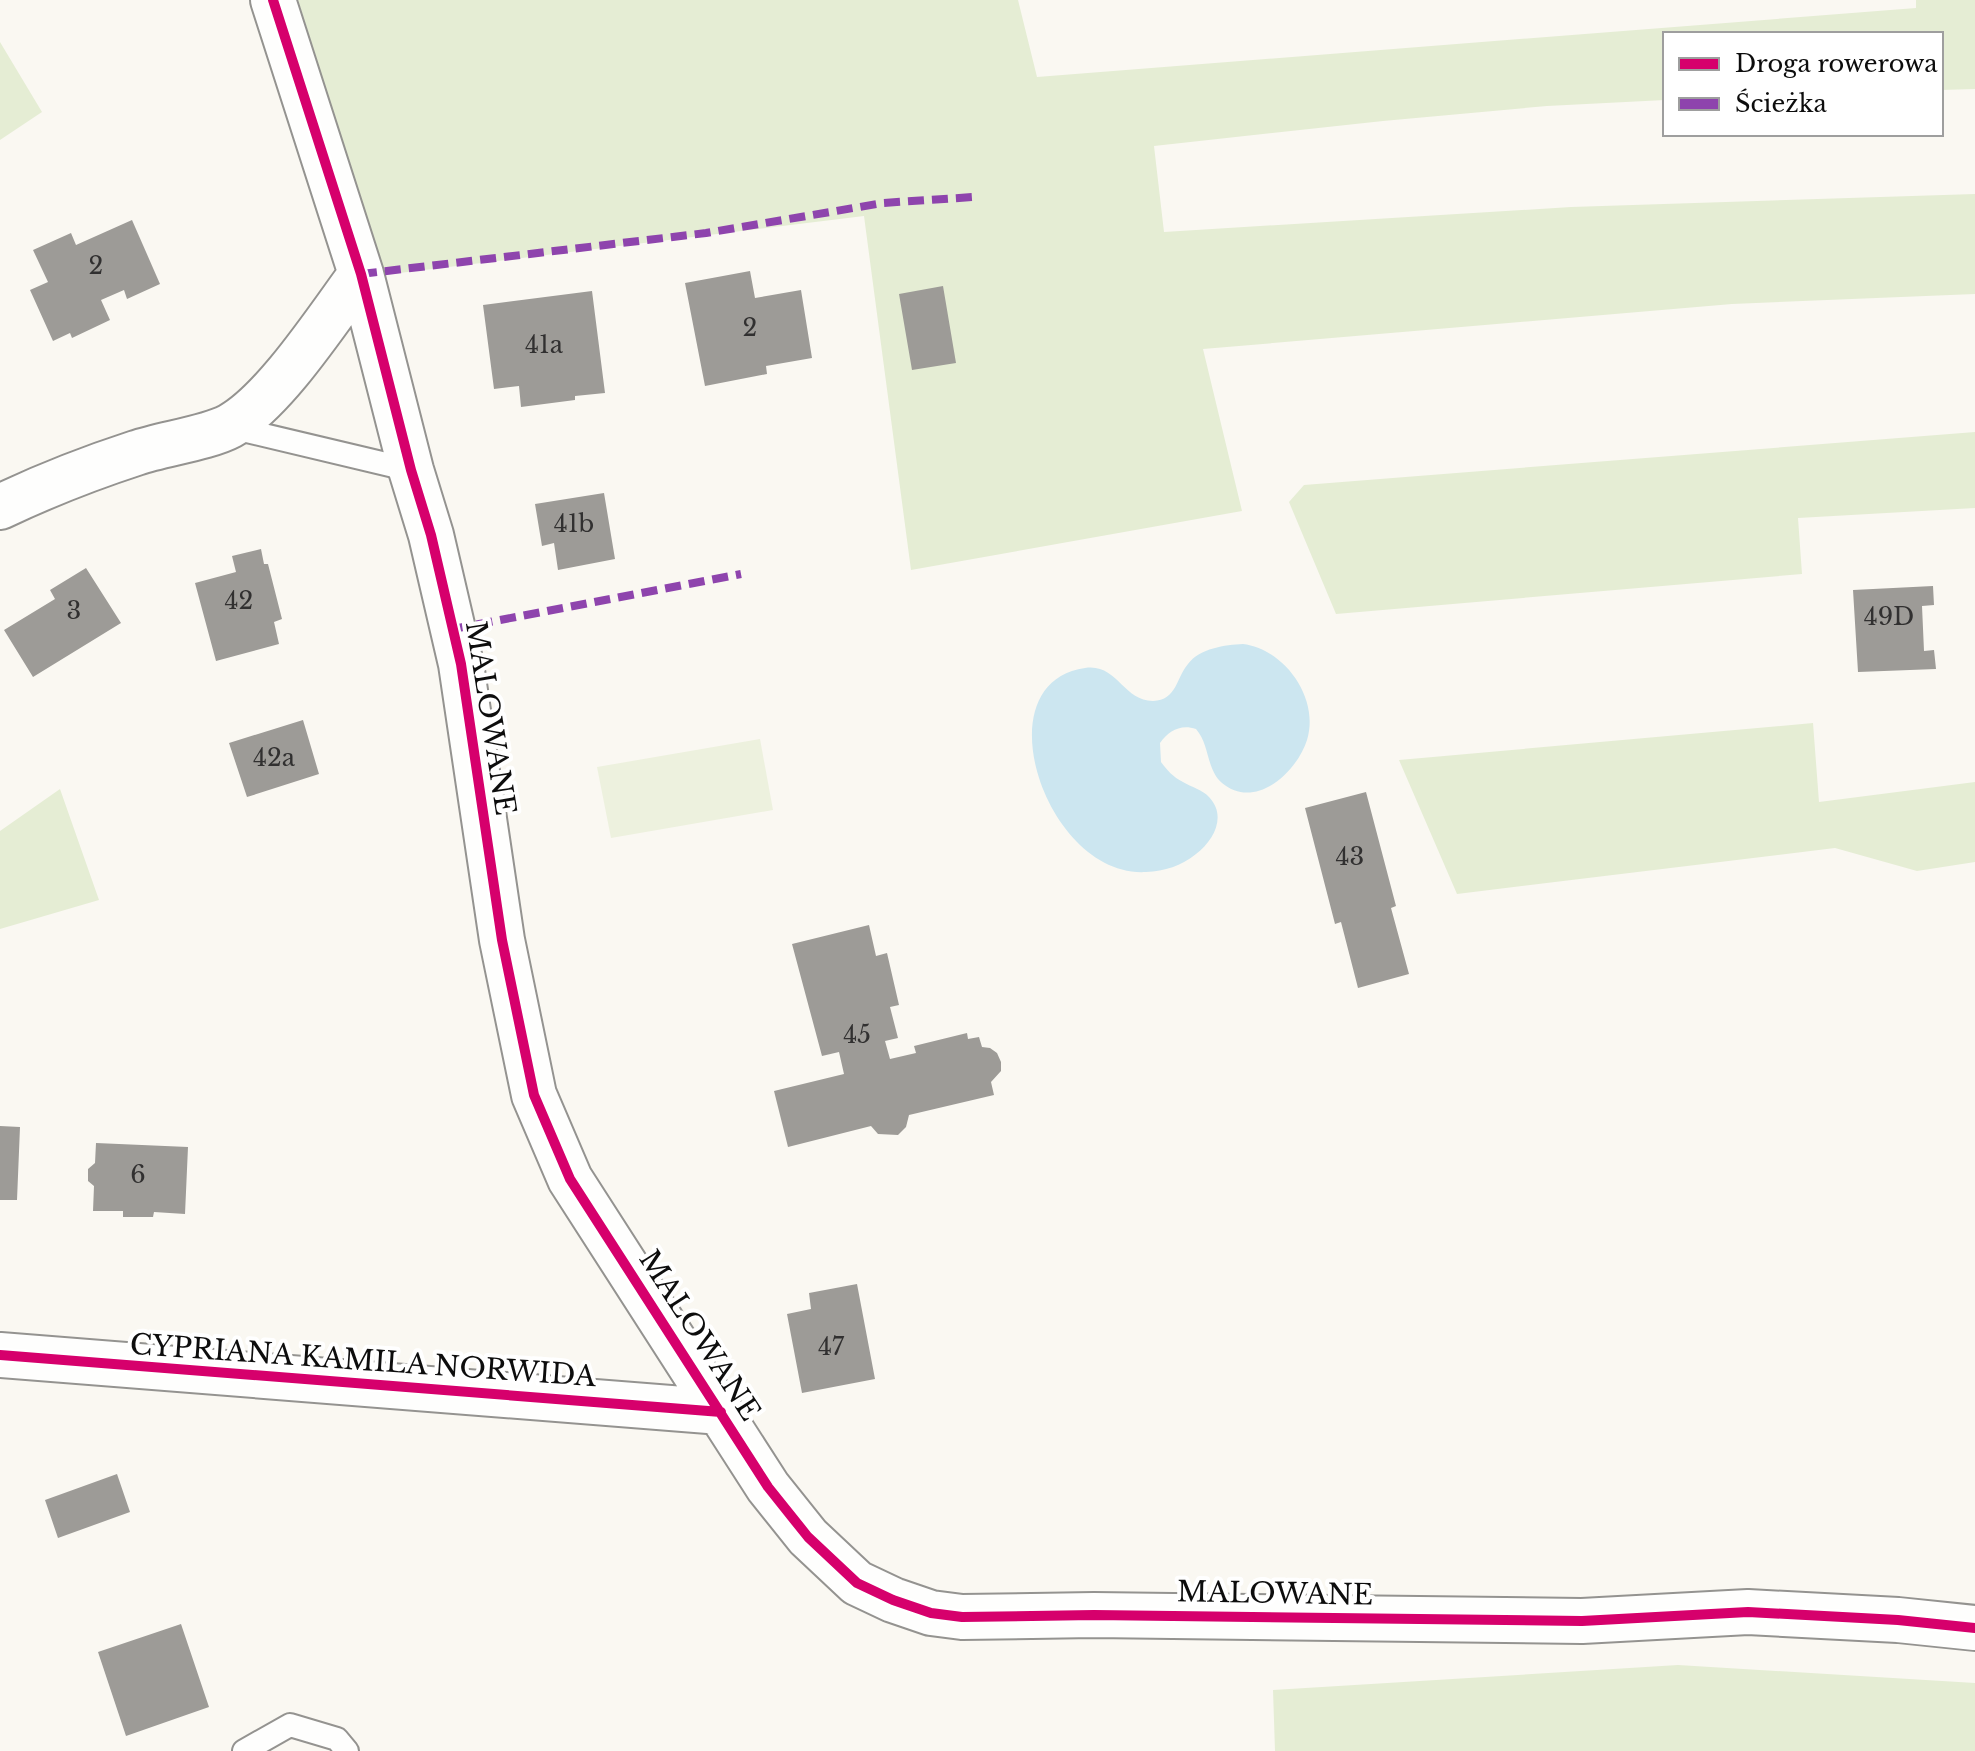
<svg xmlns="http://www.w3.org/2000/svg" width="1975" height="1751" font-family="'Libre Baskerville',serif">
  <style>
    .green { fill: #e5edd4 }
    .pitch { fill: #edf1de }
    .water { fill: #cce6f0 }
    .building { fill: #9d9b97 }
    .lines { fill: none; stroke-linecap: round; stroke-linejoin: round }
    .service-casing { stroke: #949390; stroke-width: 26 }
    .minor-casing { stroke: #949390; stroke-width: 48 }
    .service { stroke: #fefefd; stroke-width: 22 }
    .minor { stroke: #fefefd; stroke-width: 44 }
    .quiet { stroke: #8e44ad; stroke-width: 8; stroke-dasharray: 16 8; stroke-linecap: butt }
    .cycleway-casing { stroke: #fff; stroke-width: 15 }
    .cycleway { stroke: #d6006c; stroke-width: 10 }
    .labels { text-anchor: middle; stroke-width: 8; stroke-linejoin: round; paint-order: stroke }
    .number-label { font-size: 24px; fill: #313030 }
    .street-label { font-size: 28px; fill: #0d0d0d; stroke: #fff }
  </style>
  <rect width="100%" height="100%" fill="#faf8f2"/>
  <path class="green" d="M298,0H1018L1037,77L1916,8V0H1975V89L1941,90V34H1665V100L1547,106L1383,121L1154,146L1164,232L1571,207L1975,194V294L1732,304L1203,349L1242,511L911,570L864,216L383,275Z
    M0,42L42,112L0,140Z
    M1975,432V508L1798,518L1802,574L1336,614L1289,502L1304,485Z
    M1813,723L1819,802L1975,782V862L1917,871L1835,848L1457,894L1399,760Z
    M60,789L99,900L0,929V831Z
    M1678,1665L1975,1683V1751H1275L1273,1690Z"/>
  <path class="pitch" d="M760,739L773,810L611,838L597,767Z"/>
  <path class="water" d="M1243,644C1284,649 1320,698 1307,740C1297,772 1255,811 1222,783C1206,769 1210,745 1196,729C1180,724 1169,731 1160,743L1161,762C1167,770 1173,777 1183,782C1191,787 1203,790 1209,797C1227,816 1214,840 1196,854C1181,866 1165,871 1146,872C1047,878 980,683 1085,668C1117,663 1123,701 1153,701C1177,700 1176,678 1188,664C1200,648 1225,645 1243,644Z"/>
  <path class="building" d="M132,220L160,284L127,299L124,290L101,300L110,320L72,338L70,333L53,341L30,290L48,282L33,250L71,233L76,245Z
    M750,271L755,298L801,290L812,358L766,366L767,374L705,386L685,283Z
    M943,286L956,363L912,370L899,294Z
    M592,291L605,393L575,396V400L521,407L519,386L494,389L483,305Z
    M604,493L615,559L558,570L554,543L542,546L535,504Z
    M261,549L264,564H268L282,619L274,622L279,644L216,661L195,583L236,572L232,556Z
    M86,568L121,623L33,677L4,630L55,599L50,590Z
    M1933,586L1934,605L1922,606L1924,651L1934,650L1936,669L1858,672L1853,590Z
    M303,720L319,774L247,797L229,743Z
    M1366,792L1396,906L1391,908L1409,974L1358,988L1341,922L1335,924L1305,808Z
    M869,925L876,956L887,953L899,1005L890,1007L898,1038L885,1041L890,1059L916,1053L914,1046L967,1033L968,1039L979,1037L982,1047L990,1048L997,1053L1001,1062V1071L991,1082L994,1095L909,1115L906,1127L898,1135L878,1134L871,1126L788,1147L774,1091L844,1074L839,1052L822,1056L792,944Z
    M0,1126L20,1127L17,1200H0Z
    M96,1143L188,1147L185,1214L154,1212L153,1217H123V1211H93L94,1186L88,1181V1169L95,1163Z
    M857,1284L875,1379L802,1393L787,1314L811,1309L809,1293Z
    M117,1474L130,1512L58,1538L45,1500Z
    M181,1624L209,1707L126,1736L98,1652Z"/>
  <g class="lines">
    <g class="service-casing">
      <path id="service" d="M230,427L411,470
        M244,1751L290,1725L337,1739L347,1751"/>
    </g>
    <g class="minor-casing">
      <path id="minor" d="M273,0L361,274L411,470L431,535L461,664L502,940L534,1095L570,1179L768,1487L808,1537L857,1583L893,1600L931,1613L962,1617L1094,1615L1582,1621L1748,1612L1898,1620L1975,1628
        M0,507C44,486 90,468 136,453C162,444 208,438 230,426C275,401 329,317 361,274
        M0,1355L721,1412"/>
    </g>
    <use href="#service" class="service"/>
    <use href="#minor" class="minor"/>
    <path class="quiet" d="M361,274L706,233L883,203L973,197
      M453,629L741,574"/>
    <g class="cycleway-casing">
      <path id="cycleway" d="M273,0L361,274L411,470L431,535L461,664L502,940L534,1095L570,1179L768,1487L808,1537L857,1583L893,1600L931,1613L962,1617L1094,1615L1582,1621L1748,1612L1898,1620L1975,1628
        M0,1355L721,1412"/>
    </g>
    <use href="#cycleway" class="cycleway"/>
  </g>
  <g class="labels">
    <g class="number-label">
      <text x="96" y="274">2</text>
      <text x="750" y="336">2</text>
      <text x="544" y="353">41a</text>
      <text x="574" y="532">41b</text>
      <text x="239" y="609">42</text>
      <text x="74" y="619">3</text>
      <text x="1889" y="625">49D</text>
      <text x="274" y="766">42a</text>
      <text x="1350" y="865">43</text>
      <text x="857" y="1043">45</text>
      <text x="138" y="1183">6</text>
      <text x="831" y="1355">47</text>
    </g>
    <g class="street-label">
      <text transform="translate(491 718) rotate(81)" y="10">MALOWANE</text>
      <text transform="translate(700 1335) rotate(57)" y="10">MALOWANE</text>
      <text transform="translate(363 1360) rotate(4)" y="10">CYPRIANA KAMILA NORWIDA</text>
      <text transform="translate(1275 1593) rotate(1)" y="10">MALOWANE</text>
    </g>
  </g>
  <rect x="1663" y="32" width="280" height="104" fill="#ffffff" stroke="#9e9e9e" stroke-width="2"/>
  <rect x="1679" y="58" width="40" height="12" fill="#d6006c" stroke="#9e9e9e" stroke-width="2"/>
  <text x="1735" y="72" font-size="24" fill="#0d0d0d">Droga rowerowa</text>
  <rect x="1679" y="98" width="40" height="12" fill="#8e44ad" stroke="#9e9e9e" stroke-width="2"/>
  <text x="1735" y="112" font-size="24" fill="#0d0d0d">Ścieżka</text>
</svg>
